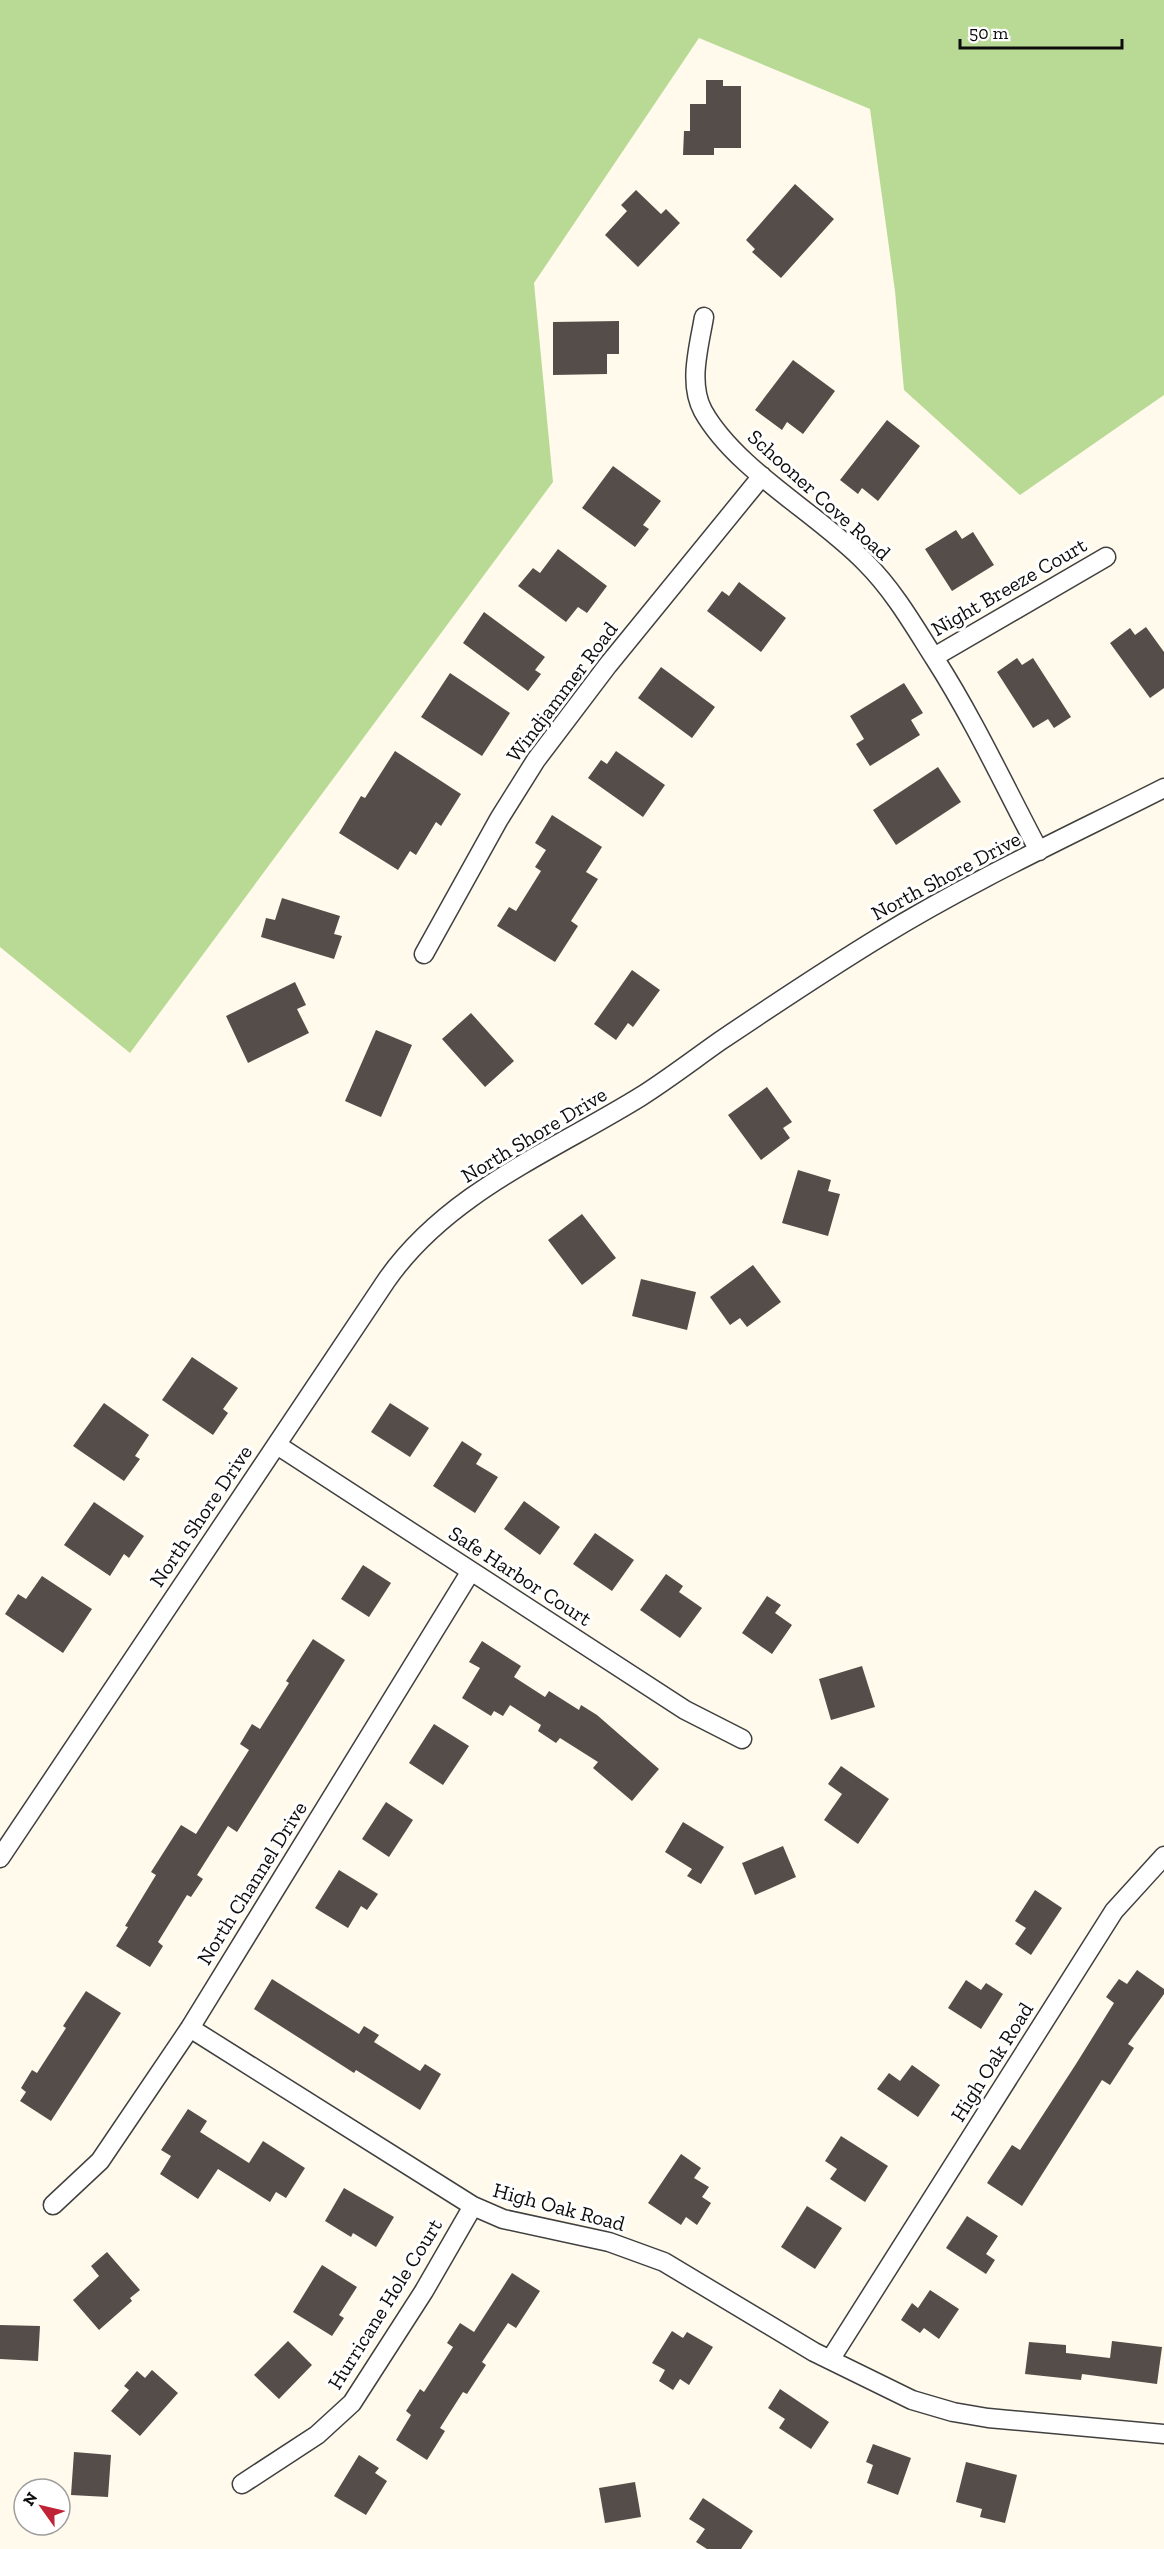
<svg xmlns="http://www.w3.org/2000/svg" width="1164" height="2549" font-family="'Zilla Slab',serif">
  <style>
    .forest { fill: #b9da95 }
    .building { fill: #554d49 }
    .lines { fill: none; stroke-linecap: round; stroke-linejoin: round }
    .street-casing { stroke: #404040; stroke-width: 21 }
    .street { stroke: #fff; stroke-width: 18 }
    .labels { text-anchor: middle; stroke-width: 6; stroke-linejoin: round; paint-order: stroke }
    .street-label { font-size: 21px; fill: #0d0d0d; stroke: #fff }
  </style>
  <rect width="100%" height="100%" fill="#fffaec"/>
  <path class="forest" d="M0,0H1164V395L1020,495L904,390L895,291L870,109L699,38L534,283L553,482L130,1053L0,947Z"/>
  <path class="building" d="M706,80H723V86H741V148H714V155H683L684,131H690V104H706Z
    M795,184L834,219L781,278L752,252L755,249L746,240Z
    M636,190L661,214L666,209L680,223L638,267L605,235L627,211L621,205Z
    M619,321V354H607V374L553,375V322Z
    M793,360L835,391L803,434L787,422L782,430L755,410Z
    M887,420L920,446L878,501L862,488L858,494L840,480Z
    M613,466L661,501L643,525L649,529L635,547L582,508Z
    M956,530L962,539L973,532L994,565L952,591L925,549Z
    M558,549L607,586L587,613L578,607L566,622L518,586L533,568L540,573Z
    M739,582L786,618L761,652L707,611L722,591L729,596Z
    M484,612L545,657L535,670L541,674L528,691L463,643Z
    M1146,627L1164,652V688L1150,698L1110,643L1130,628L1135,635Z
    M1017,658L1022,665L1033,658L1071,717L1054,728L1048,719L1033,728L997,672Z
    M661,667L715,707L692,738L638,698Z
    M450,673L510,713L482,756L421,717Z
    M904,683L923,713L911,720L920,735L870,766L856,744L864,739L850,716Z
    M395,751L461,794L441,826L436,822L416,855L410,851L398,870L339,833L361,796L365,798Z
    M616,751L665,785L643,817L588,778L601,760L607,764Z
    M938,767L961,802L896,845L873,810Z
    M552,815L602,847L586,872L598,879L571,921L578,926L555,962L497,926L509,907L516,911L541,871L535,867L546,850L535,843Z
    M282,898L340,916L334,934L342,936L334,959L261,937L266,918L275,920Z
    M632,970L660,990L633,1027L628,1023L616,1040L594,1024Z
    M295,982L306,1005L297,1009L309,1033L248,1063L226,1016Z
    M471,1013L514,1061L485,1087L442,1039Z
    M376,1030L412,1045L381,1117L345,1101Z
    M767,1087L792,1122L783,1128L790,1138L761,1160L728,1115Z
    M798,1170L831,1180L828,1191L840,1194L828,1236L782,1223Z
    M582,1214L616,1258L582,1285L548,1240Z
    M753,1265L781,1302L747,1327L740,1318L730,1325L710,1297Z
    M641,1279L696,1292L687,1330L632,1316Z
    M192,1357L238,1388L223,1409L228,1413L213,1435L162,1400Z
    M104,1403L149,1435L135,1456L140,1459L124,1481L73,1446Z
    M390,1403L429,1428L410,1457L371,1432Z
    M462,1441L482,1454L476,1464L498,1477L475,1513L433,1486Z
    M524,1501L560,1527L540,1555L504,1529Z
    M94,1502L144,1536L129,1558L124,1554L110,1576L64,1545Z
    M595,1533L634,1560L612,1591L573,1564Z
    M363,1565L391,1583L369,1617L341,1599Z
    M666,1574L683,1586L679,1592L702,1608L680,1638L640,1610Z
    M42,1576L92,1609L63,1653L5,1614L18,1594L26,1599Z
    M767,1596L781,1605L775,1613L792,1625L772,1654L742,1633Z
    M313,1639L345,1660L237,1832L228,1826L197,1875L203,1879L191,1897L187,1895L158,1942L163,1946L150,1967L116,1946L128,1927L125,1926L156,1875L151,1872L181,1825L196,1834L249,1750L240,1744L252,1724L260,1729L289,1683L286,1681Z
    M482,1641L521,1666L514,1677L545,1697L549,1691L579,1710L581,1705L597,1715L659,1769L632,1801L593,1768L598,1762L560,1738L556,1743L538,1731L541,1725L510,1705L503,1716L494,1711L491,1716L462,1698L480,1668L469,1662Z
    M862,1666L875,1707L831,1720L819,1679Z
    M434,1724L469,1746L443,1785L409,1763Z
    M841,1766L889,1799L858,1844L824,1820L842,1794L828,1784Z
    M386,1802L413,1820L389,1857L362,1839Z
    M683,1822L724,1847L701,1884L687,1876L692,1869L665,1852Z
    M783,1846L796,1877L755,1895L742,1863Z
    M339,1870L378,1894L367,1910L361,1906L348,1928L315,1908Z
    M1035,1890L1062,1908L1031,1955L1015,1944L1026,1928L1015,1921Z
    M1137,1970L1164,1989V1994L1128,2044L1134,2048L1110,2085L1102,2080L1022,2206L987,2183L1012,2145L1020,2150L1076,2064L1114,2003L1106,1997L1119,1979L1127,1984Z
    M272,1979L359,2034L364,2026L379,2035L374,2042L420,2071L425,2064L441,2074L420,2110L356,2070L354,2073L254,2009Z
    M966,1980L981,1990L986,1983L1003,1994L981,2029L948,2008Z
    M86,1991L121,2013L51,2121L20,2101L26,2092L21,2088L32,2070L37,2073L66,2028L63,2026Z
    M912,2065L940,2085L918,2117L877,2089L889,2073L900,2081Z
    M188,2109L207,2121L200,2132L249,2163L263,2141L305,2168L286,2198L276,2192L270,2202L218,2169L198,2199L160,2174L171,2156L161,2150Z
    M841,2136L888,2166L865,2202L830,2179L837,2169L825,2161Z
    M681,2154L701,2168L694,2178L709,2187L702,2197L711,2203L697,2225L686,2217L681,2225L648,2203Z
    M344,2188L394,2217L376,2247L353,2233L351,2237L325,2221Z
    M807,2206L842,2228L815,2269L781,2247Z
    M967,2216L998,2236L986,2254L995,2260L986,2274L946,2248Z
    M107,2252L140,2290L130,2298L132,2301L99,2330L73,2300L99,2276L91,2266Z
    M322,2265L357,2287L339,2315L344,2318L332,2336L293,2312Z
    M512,2273L540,2291L516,2328L508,2323L482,2362L486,2365L467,2394L463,2392L440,2428L445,2431L427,2460L396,2440L411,2415L406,2411L420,2389L424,2392L453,2347L447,2343L460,2323L474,2332Z
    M930,2290L959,2309L939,2339L924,2328L920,2333L901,2320L912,2303L918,2308Z
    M0,2325L40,2326L38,2361L0,2359Z
    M672,2331L683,2338L687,2332L713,2347L689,2385L680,2379L673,2390L659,2381L665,2370L652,2363Z
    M288,2341L312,2365L279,2399L254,2375Z
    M1112,2341L1162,2347L1157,2384L1082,2374L1081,2380L1025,2374L1029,2342L1066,2345V2353L1110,2358Z
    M152,2370L178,2393L140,2436L111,2411L129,2390L124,2386L137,2371L145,2378Z
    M780,2389L829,2422L811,2449L779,2428L785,2419L768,2408Z
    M873,2444L911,2458L898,2495L867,2483L873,2465L866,2462Z
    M74,2452L111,2455L108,2497L71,2495Z
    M359,2455L379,2468L375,2473L387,2481L366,2515L334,2496Z
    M966,2462L1017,2475L1005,2523L980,2517L982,2509L956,2502Z
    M635,2482L641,2517L605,2523L599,2488Z
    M703,2498L753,2531L741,2549H707L696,2542L705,2529L689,2519Z"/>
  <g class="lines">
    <g class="street-casing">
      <path id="street" d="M704,317C699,347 688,383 703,411C736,470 819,514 866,563C894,591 914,626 935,659C974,720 1005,787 1039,851
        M934,657L1106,557
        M424,954L499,819L536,760L608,665L762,476
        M277,1445L685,1710L742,1739
        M0,1858L386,1281C447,1193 551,1152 640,1097C667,1080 693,1060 720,1041C772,1006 826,970 880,937C971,881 1069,836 1164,788
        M190,2028L473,2206L503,2219L609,2242L664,2262L814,2352L912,2400L953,2412L988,2418L1164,2434
        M53,2205L100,2161L190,2028L471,1571
        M830,2360L1114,1911L1164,1856
        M242,2484L317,2435L352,2403L424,2291L473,2206"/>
    </g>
    <use href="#street" class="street"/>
  </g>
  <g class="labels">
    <g class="street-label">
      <text transform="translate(819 495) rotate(42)" y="7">Schooner Cove Road</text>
      <text transform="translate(1009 587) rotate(-30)" y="7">Night Breeze Court</text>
      <text transform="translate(562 692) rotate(-53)" y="7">Windjammer Road</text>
      <text transform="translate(946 876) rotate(-28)" y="7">North Shore Drive</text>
      <text transform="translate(534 1135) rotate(-31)" y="7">North Shore Drive</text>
      <text transform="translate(201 1516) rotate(-56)" y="7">North Shore Drive</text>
      <text transform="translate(520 1576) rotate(33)" y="7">Safe Harbor Court</text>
      <text transform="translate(252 1883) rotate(-58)" y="7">North Channel Drive</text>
      <text transform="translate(992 2062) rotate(-58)" y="7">High Oak Road</text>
      <text transform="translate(559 2207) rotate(15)" y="7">High Oak Road</text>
      <text transform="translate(385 2304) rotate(-58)" y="7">Hurricane Hole Court</text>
    </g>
  </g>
  <g transform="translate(42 2507) rotate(304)"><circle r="28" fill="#ffffff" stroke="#9e9e9e" stroke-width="1.5"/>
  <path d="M0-4.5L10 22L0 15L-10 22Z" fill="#be2435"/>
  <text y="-9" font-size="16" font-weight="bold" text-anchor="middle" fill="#0d0d0d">N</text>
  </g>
  <path d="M960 39v9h162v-9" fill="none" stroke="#0d0d0d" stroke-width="3"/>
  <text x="969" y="39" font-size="18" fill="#0d0d0d" stroke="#ffffff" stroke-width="4.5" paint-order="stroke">50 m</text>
</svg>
